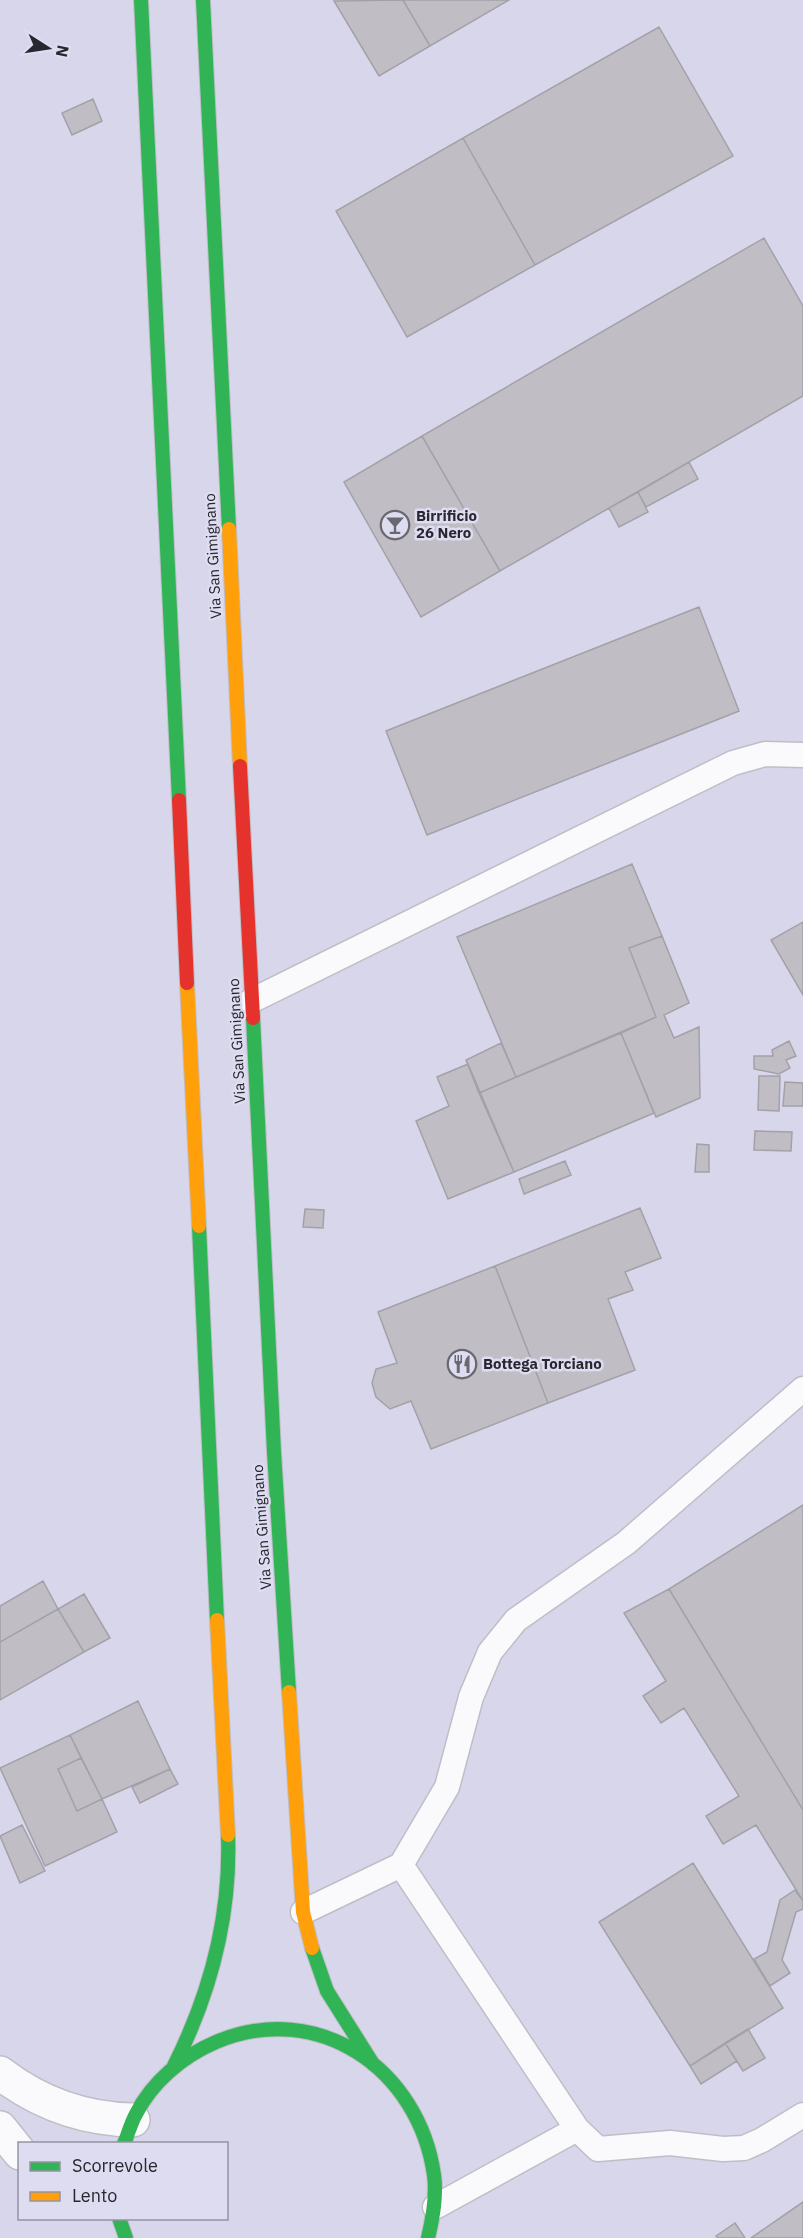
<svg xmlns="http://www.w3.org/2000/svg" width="803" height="2238" font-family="'IBM Plex Sans',sans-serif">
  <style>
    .built { fill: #d8d6eb; fill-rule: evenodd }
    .building { fill: #c0bdc5; stroke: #a3a1a8; stroke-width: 1.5 }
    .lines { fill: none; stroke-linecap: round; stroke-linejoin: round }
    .lane-casing { stroke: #bfbec7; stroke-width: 27 }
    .street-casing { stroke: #bfbec7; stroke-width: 36 }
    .fast-casing { stroke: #bfbec7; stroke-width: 16 }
    .slow-casing { stroke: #bfbec7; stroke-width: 16 }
    .jam-casing { stroke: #bfbec7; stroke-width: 16 }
    .lane { stroke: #fafafc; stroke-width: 24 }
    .street { stroke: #fafafc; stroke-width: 33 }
    .fast { stroke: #30b455; stroke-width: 14 }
    .slow { stroke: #ff9f0a; stroke-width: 14 }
    .jam { stroke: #e5322d; stroke-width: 14 }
    .labels { text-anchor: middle; stroke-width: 5; stroke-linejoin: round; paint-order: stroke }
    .poi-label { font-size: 15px; font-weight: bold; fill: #28272f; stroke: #dddcf0; text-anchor: start }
    .street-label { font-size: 15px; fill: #28272f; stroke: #dddcf0 }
  </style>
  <rect width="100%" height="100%" fill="#e1e0ec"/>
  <path class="built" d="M0,0H803V2238H0ZM20,2144H226V2218H20Z"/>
  <path class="building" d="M403,0L430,46L379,76L334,1Z
    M403,0H509L430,46Z
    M659,27L733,156L535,265L463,138Z
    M93,99L102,121L72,135L62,113Z
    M463,138L535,265L407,337L336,211Z
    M764,238L803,306V396L500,571L422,436Z
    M422,436L500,571L421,617L344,482Z
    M689,462L698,479L646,507L638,492Z
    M638,492L648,512L619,527L609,508Z
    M699,607L739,711L427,835L386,731Z
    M632,864L662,936L629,948L656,1017L516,1077L457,937Z
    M803,922V995L771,940Z
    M662,936L689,1003L664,1015L674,1038L699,1027L700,1098L656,1117L621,1033L656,1017L629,948Z
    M621,1033L654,1113L514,1172L479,1093Z
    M789,1041L796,1056L786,1060L790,1068L779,1074L754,1069V1056H773L772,1050Z
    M501,1043L516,1077L479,1093L466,1060Z
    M468,1064L514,1172L448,1199L416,1121L449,1106L437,1077Z
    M759,1076H780L779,1111L758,1110Z
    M785,1082L803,1083V1106H783Z
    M755,1131L792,1132L791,1151L754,1150Z
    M697,1144L709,1145V1172H695Z
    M565,1161L571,1175L524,1194L519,1179Z
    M640,1208L661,1258L625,1272L633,1290L608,1299L635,1370L548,1403L495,1266Z
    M305,1209L324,1210L323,1228L303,1227Z
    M495,1266L548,1403L431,1449L411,1401L390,1409L376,1397L372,1383L376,1369L397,1363L378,1312Z
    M803,1505V1810L669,1589Z
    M43,1581L58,1609L0,1642V1606Z
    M669,1589L803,1810V1901L756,1825L723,1844L706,1816L739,1796L684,1708L661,1723L643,1696L666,1681L624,1613Z
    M84,1594L110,1638L84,1652L58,1609Z
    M58,1609L84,1652L0,1700V1642Z
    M138,1701L170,1769L102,1799L70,1735Z
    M70,1735L81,1758L58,1769L77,1811L102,1799L117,1832L45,1866L0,1768Z
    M81,1758L102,1799L77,1811L58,1769Z
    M170,1769L178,1784L140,1803L132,1787Z
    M22,1825L45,1871L20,1883L0,1836Z
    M693,1863L783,2008L690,2066L599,1922Z
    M795,1890L803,1901V1909L796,1912L782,1960L790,1973L770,1986L754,1959L767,1952L780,1900Z
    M748,2029L765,2058L743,2071L725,2043Z
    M725,2043L737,2061L701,2084L690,2066Z
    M803,2202V2238H751Z
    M735,2223L745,2238H718L716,2236Z"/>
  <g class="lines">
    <g class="lane-casing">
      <path id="lane" d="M251,1001L733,763L765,754L803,755
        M401,1865L577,2129
        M303,1912L401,1865L447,1787L471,1697L490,1652L516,1620L626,1543L803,1389
        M435,2207L577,2129L598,2149L670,2143L723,2149L744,2148L762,2140L803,2115"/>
    </g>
    <g class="street-casing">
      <path id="street" d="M0,2073C39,2103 83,2119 133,2120
        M0,2128L20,2153"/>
    </g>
    <g class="fast-casing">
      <path id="fast" d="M141,0L179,800
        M203,0L229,529
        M253,1018L274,1452L289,1692
        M199,1226L217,1620
        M312,1948L327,1991L373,2064
        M174,2066C210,1994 231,1917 228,1835
        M124,2144C128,2134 131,2123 136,2114C152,2082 183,2056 216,2042C318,1999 419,2069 434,2175C437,2196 433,2217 428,2238
        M119,2218L126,2238"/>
    </g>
    <g class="slow-casing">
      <path id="slow" d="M229,529L240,766
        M187,983L199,1226
        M217,1620L228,1835
        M289,1692L303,1912L312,1948"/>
    </g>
    <g class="jam-casing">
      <path id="jam" d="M240,766L253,1018
        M179,800L187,983"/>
    </g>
    <use href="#lane" class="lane"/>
    <use href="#street" class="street"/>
    <use href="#fast" class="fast"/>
    <use href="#slow" class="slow"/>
    <use href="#jam" class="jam"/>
  </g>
  <defs>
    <g id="bar-ring" transform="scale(1.5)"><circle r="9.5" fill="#dddcf0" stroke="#696871" stroke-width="1.5"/><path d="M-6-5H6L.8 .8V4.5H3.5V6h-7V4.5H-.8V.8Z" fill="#696871"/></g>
    <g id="restaurant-ring" transform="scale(1.5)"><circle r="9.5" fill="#dddcf0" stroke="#696871" stroke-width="1.5"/><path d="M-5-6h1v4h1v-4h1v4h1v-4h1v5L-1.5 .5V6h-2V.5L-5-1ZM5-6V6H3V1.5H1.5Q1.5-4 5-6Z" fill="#696871"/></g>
  </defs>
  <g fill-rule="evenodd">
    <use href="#bar-ring" x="395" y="525"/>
    <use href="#restaurant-ring" x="462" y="1364"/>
  </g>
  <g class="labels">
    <g class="poi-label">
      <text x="416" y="521">Birrificio<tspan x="416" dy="17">26 Nero</tspan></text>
      <text x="483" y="1369">Bottega Torciano</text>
    </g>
    <g class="street-label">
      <text transform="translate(213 556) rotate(-93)" y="5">Via San Gimignano</text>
      <text transform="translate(237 1041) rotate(-93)" y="5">Via San Gimignano</text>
      <text transform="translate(262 1527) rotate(-94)" y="5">Via San Gimignano</text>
    </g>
  </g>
  <rect x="18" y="2142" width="210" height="78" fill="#dddcf0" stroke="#9594a3" stroke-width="1.5"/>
  <rect x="30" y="2162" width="30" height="9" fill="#30b455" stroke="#9594a3" stroke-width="1.5"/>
  <text x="72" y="2172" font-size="18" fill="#28272f">Scorrevole</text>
  <rect x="30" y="2192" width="30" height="9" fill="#ff9f0a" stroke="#9594a3" stroke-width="1.5"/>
  <text x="72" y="2202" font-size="18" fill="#28272f">Lento</text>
  <g transform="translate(48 48) rotate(102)" stroke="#dddcf0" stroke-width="4.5" paint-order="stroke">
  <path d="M0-4.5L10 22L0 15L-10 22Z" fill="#28272f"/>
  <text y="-9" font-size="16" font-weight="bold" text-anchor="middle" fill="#28272f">N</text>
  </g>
</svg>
